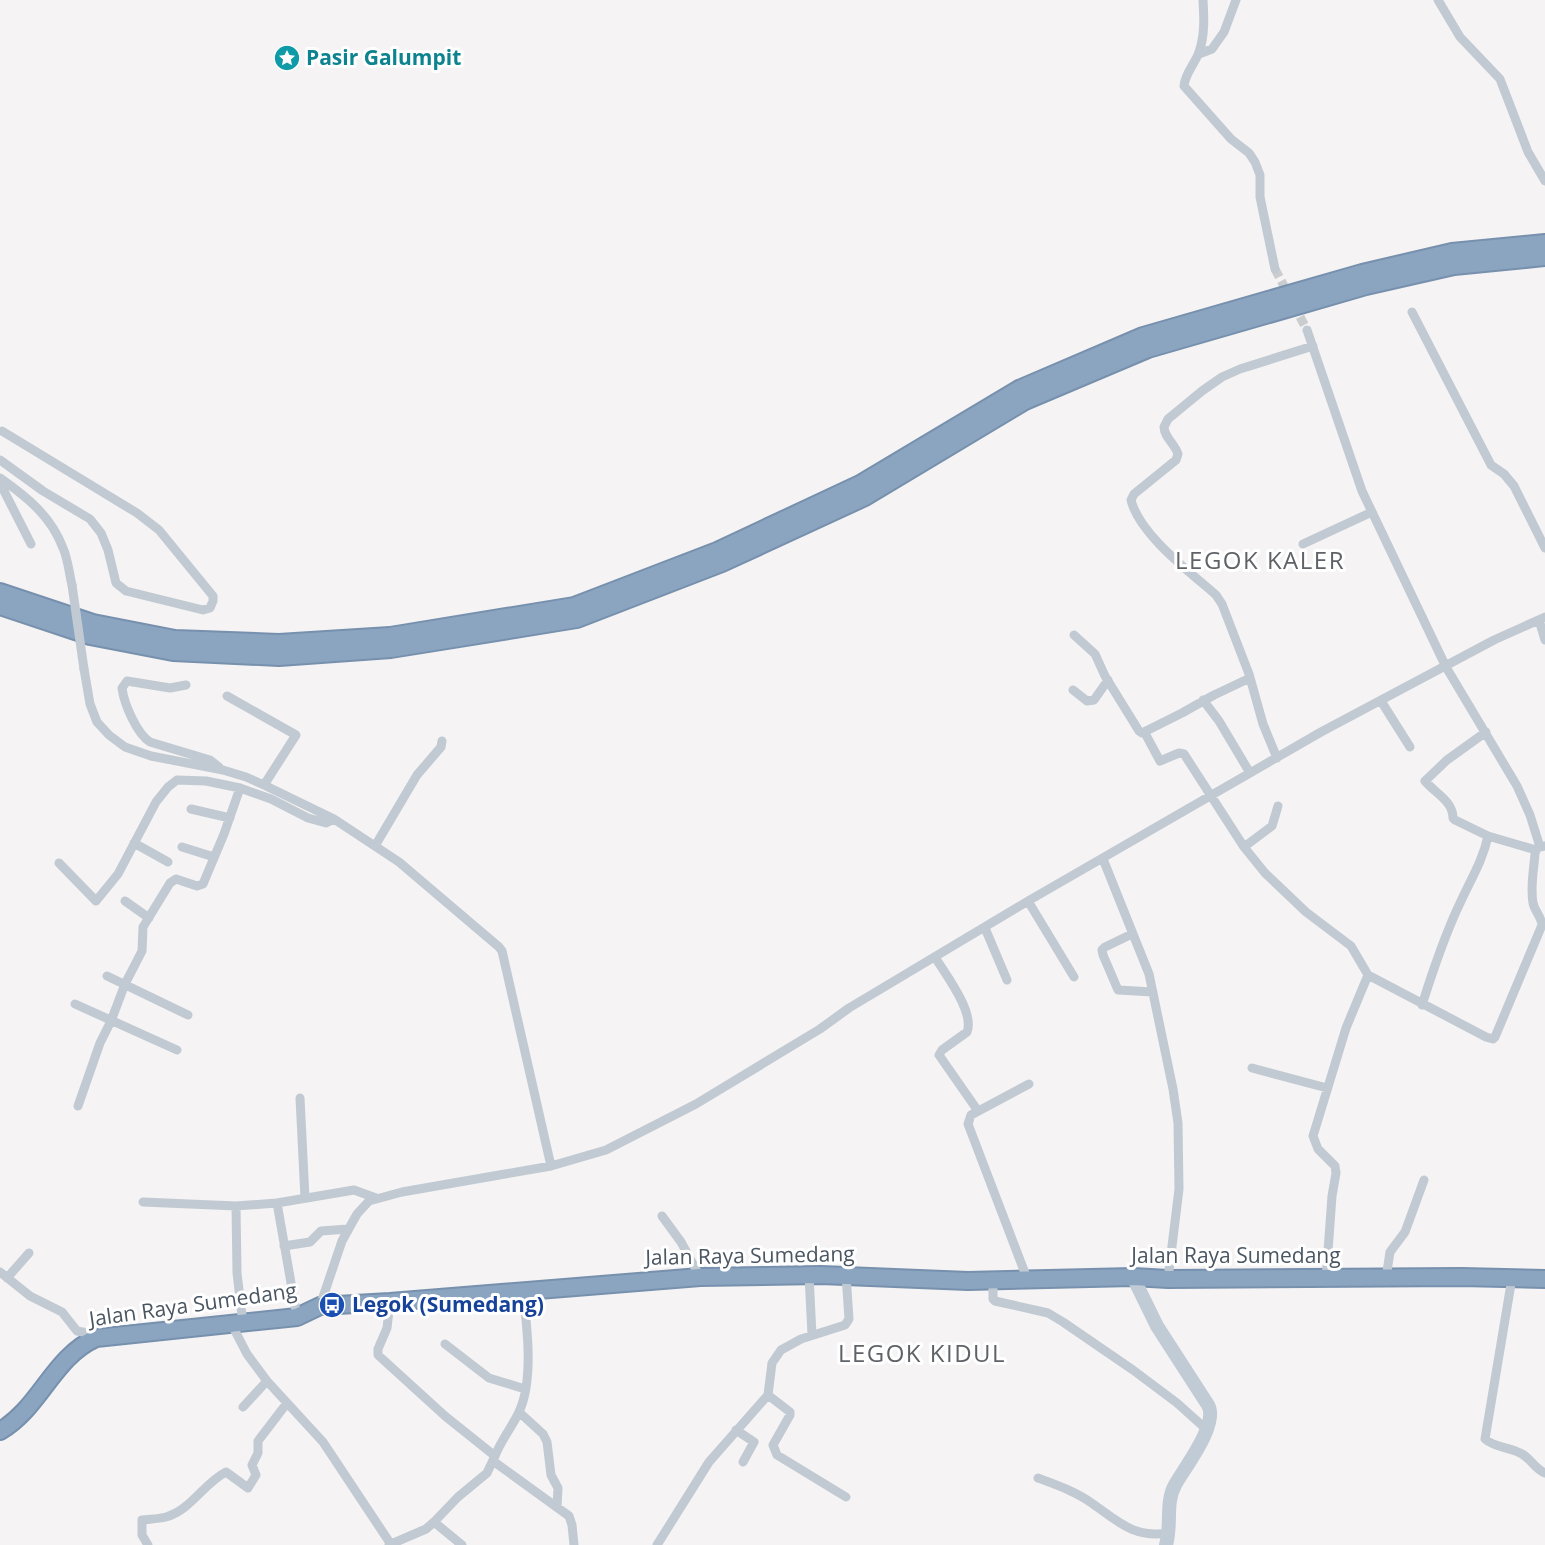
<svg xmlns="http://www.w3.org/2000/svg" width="1545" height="1545" font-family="'Open Sans',sans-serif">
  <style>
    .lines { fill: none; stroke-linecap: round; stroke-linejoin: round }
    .street-tunnel { stroke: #caccce; stroke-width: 9; stroke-dasharray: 9 4.5; stroke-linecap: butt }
    .highway-casing { stroke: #7690ad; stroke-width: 20 }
    .street { stroke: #c1cad2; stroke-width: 9 }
    .secondary { stroke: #c1cbd6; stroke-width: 14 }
    .highway { stroke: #8ba5c1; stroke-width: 16 }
    .street-bridge { stroke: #c1cad2; stroke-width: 9 }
    .labels { text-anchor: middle; stroke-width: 6; stroke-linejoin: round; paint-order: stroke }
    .culture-label { font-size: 21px; font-weight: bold; fill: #0d838f; stroke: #fff; text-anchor: start }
    .street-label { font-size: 21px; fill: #4a5661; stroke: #fff }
    .transit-label { font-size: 21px; font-weight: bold; fill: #164399; stroke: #fff; text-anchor: start }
    .quarter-label { font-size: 24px; letter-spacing: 1.5px; fill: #5f6368; stroke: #fff }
  </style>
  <rect width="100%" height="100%" fill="#f5f3f3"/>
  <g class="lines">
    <path class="street-tunnel" d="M1275,269L1307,330"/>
    <g class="highway-casing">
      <path id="highway" d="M0,592L93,623L175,639L279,643L390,636L574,606L717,551L860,484L1019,389L1143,336L1362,273L1452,252L1545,243
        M0,606L90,636L173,652L279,657L391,649L577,619L722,563L865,497L1025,401L1148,349L1366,286L1454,266L1545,257
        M0,1431C40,1408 53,1357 96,1338L297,1317L320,1306L390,1302L700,1277L821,1275L968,1281L1133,1277L1168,1279L1461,1277L1545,1279"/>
    </g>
    <path class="street" d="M1203,0C1204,17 1205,35 1199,52C1195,64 1185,73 1184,86L1231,139L1249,153L1255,162L1260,175V197L1275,269
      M1438,0L1460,37L1500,79L1528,152L1545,181
      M1199,54L1212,49L1224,32L1236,0
      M1412,312L1491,465L1504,474L1514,486L1545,548
      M1307,330L1362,491L1446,667L1517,786L1530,815L1540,847
      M0,460L43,491L90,519L101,533L108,550L116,583L126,591L203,610L210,608L213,601V596L159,530L137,513L2,431
      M0,478C27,497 51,516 63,548C68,559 69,573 72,585
      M0,483L31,544
      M1303,544L1372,512
      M1539,620L1545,640
      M1074,635L1095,654L1105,676L1139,731L1142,733L1182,713L1214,695L1250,678
      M84,669L90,704L97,722L109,735L125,747L151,756L223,770L246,777L264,785L334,819L399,862L499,947L502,951L551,1166
      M186,685L170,688L127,681L122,688C124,704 137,734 150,742L210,760L219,767
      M1073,690L1087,701L1094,700L1108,680
      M227,696L296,735L264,785
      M1203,700L1219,721L1250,773
      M1381,701L1410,747
      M1145,733L1160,761L1179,753L1184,754L1244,847L1265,873L1306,912L1351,946L1368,975L1346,1028L1313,1136L1318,1149L1335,1166L1336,1173L1332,1196L1326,1279
      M1277,758L1263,724L1249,674L1222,604L1216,595C1190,572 1139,534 1131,500L1134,494L1176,460L1178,454C1175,444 1164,437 1164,427L1168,419L1202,391L1222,377L1240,369L1313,346
      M191,809L230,818
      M1488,836L1536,850
      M134,843L168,862
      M375,846L417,775L441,747L442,741
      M182,847L214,857
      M1244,847L1272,826L1278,806
      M1103,859L1149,974L1173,1089L1178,1123L1179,1189L1168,1279
      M59,863L96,901L118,874L156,802L168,787L177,780L206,781L240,788L271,799L308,818L326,823L334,819
      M125,901L149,918
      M1028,901L1074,977
      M985,928L1007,980
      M1132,934L1105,947L1102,950L1103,955L1118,990L1153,992
      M935,957C945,974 975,1012 967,1032L942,1050L939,1055L978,1111
      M1368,975L1486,1037L1493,1039L1495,1037L1542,925C1541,916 1535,912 1533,903C1530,887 1534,869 1535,853L1537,848L1544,846
      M107,976L188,1015
      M75,1004L177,1050
      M1422,1005C1433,970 1445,934 1461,901C1471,879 1483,860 1488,836L1455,820L1453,818C1453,801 1435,793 1425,781L1447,760L1486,732
      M1252,1068L1327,1088
      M300,1098L305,1198
      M78,1106L100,1043L111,1021L125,984L142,951L143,927L170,883L176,879L197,886L203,884L224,834L240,788
      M143,1202L236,1206L277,1203L354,1190L376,1198
      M277,1203L297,1317
      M236,1206L237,1273L243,1324
      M662,1216L681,1242L700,1277
      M284,1246L310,1242L321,1231L348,1229
      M0,1272L30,1296L62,1312L77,1331L99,1335
      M809,1275L812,1335
      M7,1278L29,1253
      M1386,1278L1390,1252L1405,1232L1424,1180
      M1512,1278L1485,1439C1495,1448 1510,1447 1522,1454C1531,1459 1535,1469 1545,1473
      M993,1281V1299L995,1301L1048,1313L1063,1322L1133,1370L1177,1403L1206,1429
      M1028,1281L968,1124L971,1115L1029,1084
      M390,1302L387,1328L378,1349V1355L445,1416L495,1456C501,1440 512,1427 519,1412C534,1380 527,1326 523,1292
      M320,1306L342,1241L357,1214L369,1201L402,1192L551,1166L606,1150L696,1104L820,1029L849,1008L1028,901L1321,732L1494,640L1545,617
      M232,1325L247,1354L267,1381L323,1442L390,1543
      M445,1344L489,1378L525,1389
      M768,1395L790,1412V1415L773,1445L777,1455L846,1497
      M243,1407L267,1381
      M519,1412L543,1434L547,1442L551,1475L558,1488L557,1507
      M736,1430L754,1442L743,1462
      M493,1461L569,1516L572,1525L574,1545
      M1038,1478C1057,1485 1077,1492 1093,1504C1120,1523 1134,1538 1169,1533
      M434,1522L462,1545
      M148,1545L142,1535V1520C150,1519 158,1519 166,1517C191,1510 204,1483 226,1472L248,1488L256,1475L252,1465L258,1453V1441L287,1403
      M389,1545L426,1529L434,1522L458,1497L487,1473L495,1456
      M657,1545L709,1462L768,1395L772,1363L781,1350L801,1339L845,1325L849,1319L846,1275"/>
    <path class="secondary" d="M1133,1277L1157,1326L1208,1405C1219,1424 1185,1467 1175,1485C1165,1503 1172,1525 1166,1545"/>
    <use href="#highway" class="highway"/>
    <path class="street-bridge" d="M72,585L84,669"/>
  </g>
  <defs>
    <g id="sight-disc" transform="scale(1.35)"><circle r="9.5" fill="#0f9aa8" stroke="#fff"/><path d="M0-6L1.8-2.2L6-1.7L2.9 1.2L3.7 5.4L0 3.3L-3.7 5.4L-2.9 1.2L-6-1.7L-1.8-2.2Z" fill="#fff"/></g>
    <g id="bus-disc" transform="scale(1.35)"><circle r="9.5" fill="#1a4fb4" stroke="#fff"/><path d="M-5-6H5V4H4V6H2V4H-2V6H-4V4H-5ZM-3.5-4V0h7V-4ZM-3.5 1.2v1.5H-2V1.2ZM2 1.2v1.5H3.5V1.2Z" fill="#fff"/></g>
  </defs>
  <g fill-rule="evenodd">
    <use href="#sight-disc" x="287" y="58"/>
    <use href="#bus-disc" x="332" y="1305"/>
  </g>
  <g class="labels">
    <g class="culture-label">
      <text x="306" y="65">Pasir Galumpit</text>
    </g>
    <g class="street-label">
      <text transform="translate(750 1256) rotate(-1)" y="7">Jalan Raya Sumedang</text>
      <text x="1236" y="1263">Jalan Raya Sumedang</text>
      <text transform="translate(193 1305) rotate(-8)" y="7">Jalan Raya Sumedang</text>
    </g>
    <g class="transit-label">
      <text x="352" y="1312">Legok (Sumedang)</text>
    </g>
    <g class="quarter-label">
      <text x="1260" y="569">LEGOK KALER</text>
      <text x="922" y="1362">LEGOK KIDUL</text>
    </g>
  </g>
</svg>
